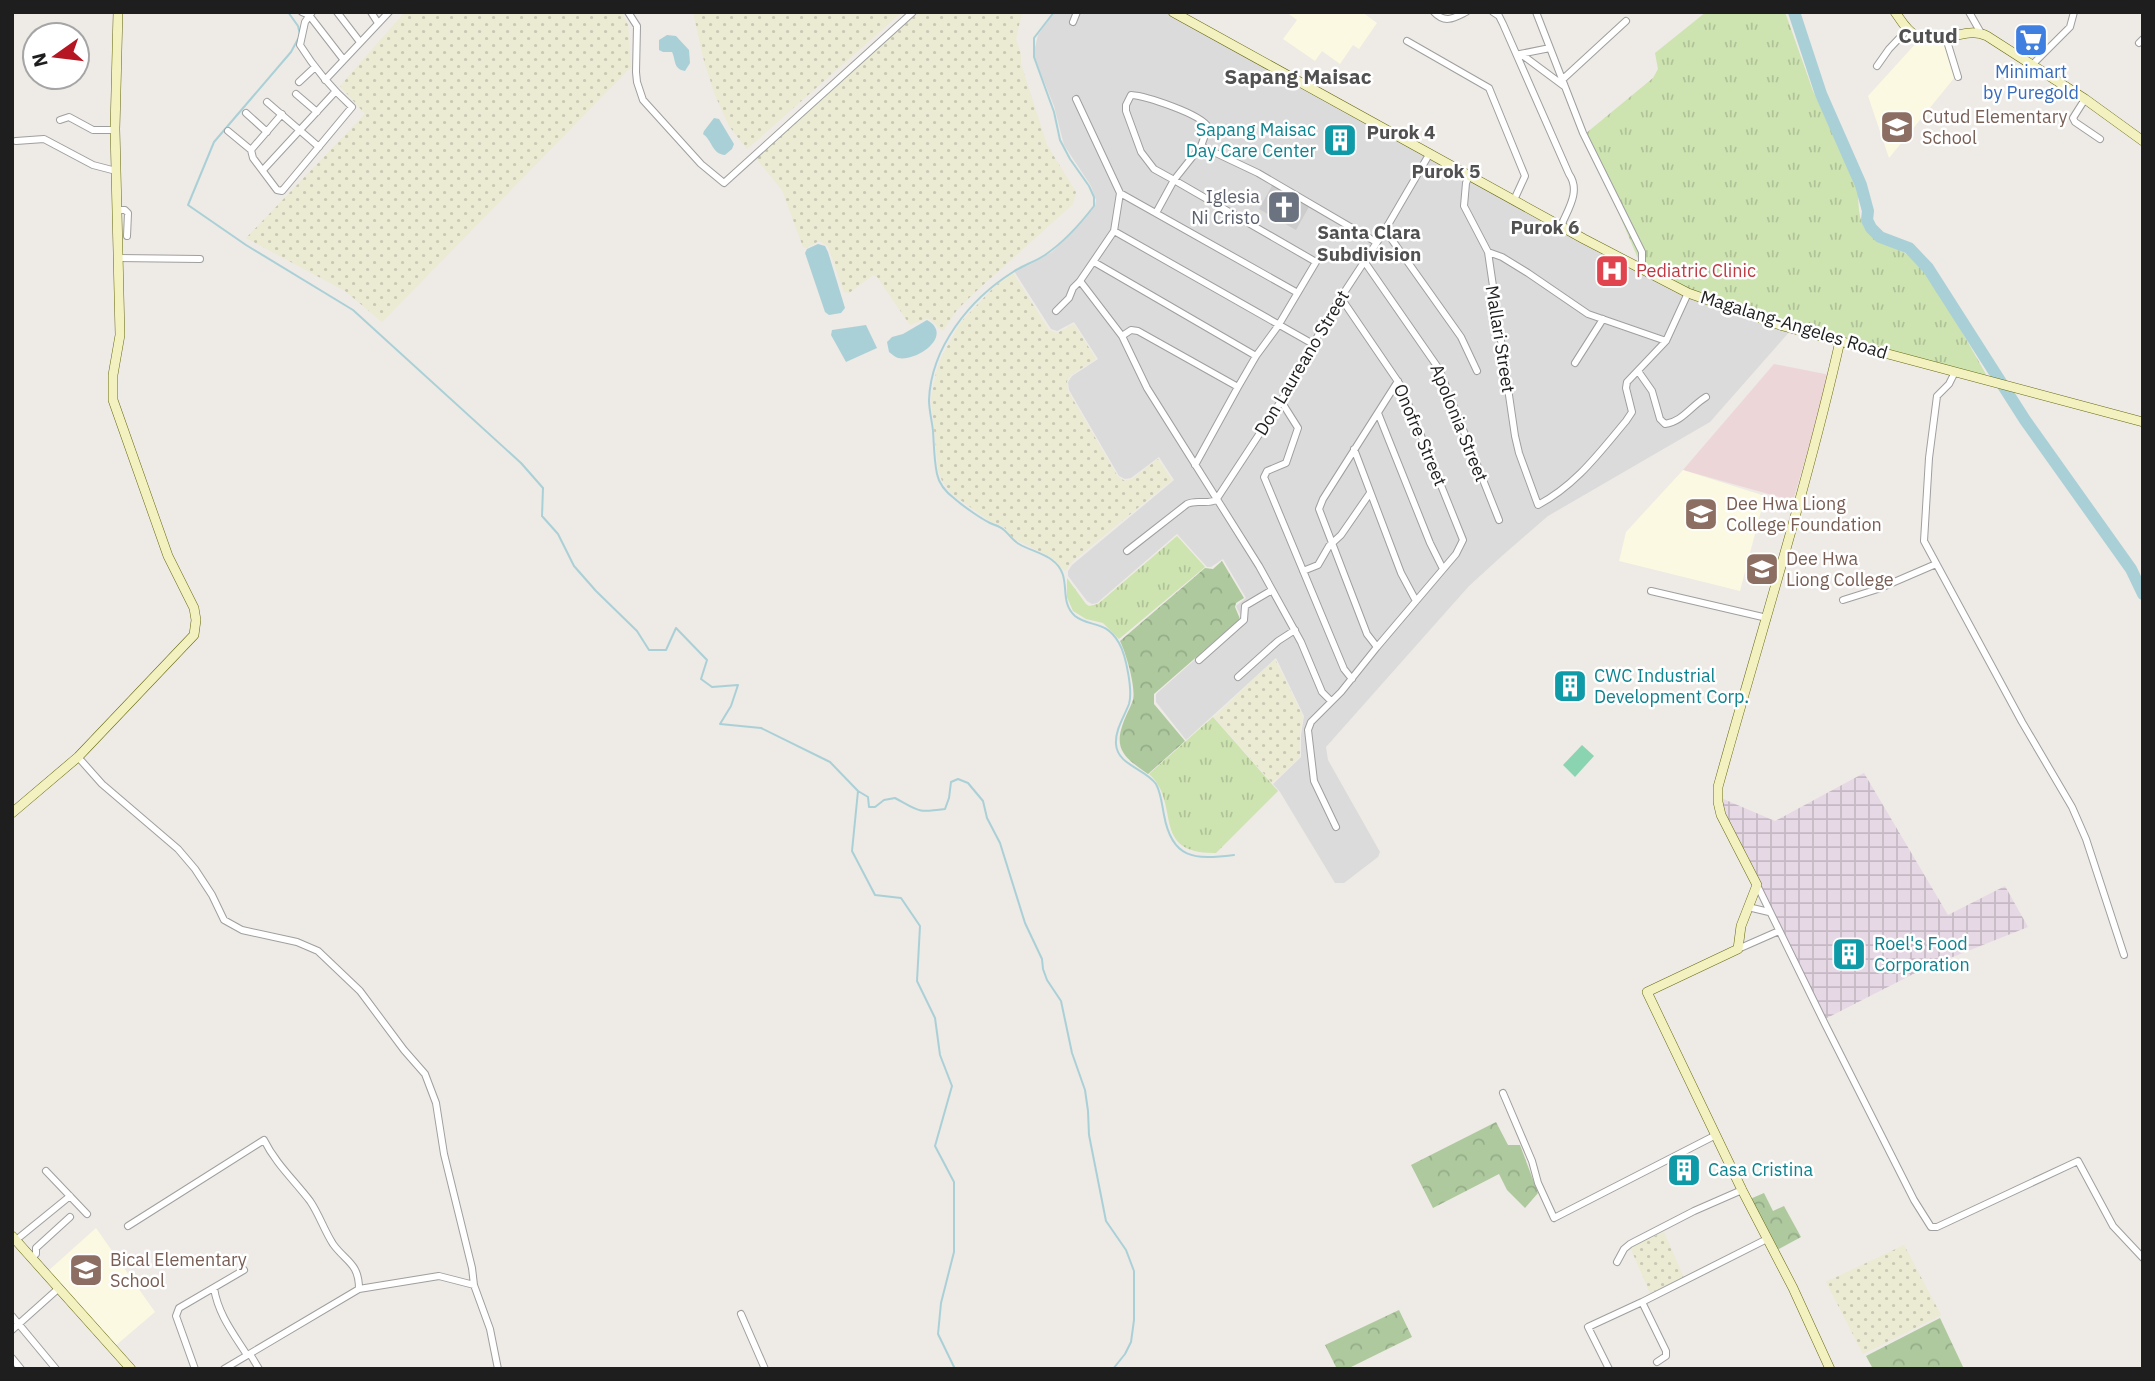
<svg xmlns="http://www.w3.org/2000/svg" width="2155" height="1381" font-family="'IBM Plex Sans',sans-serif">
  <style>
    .residential { fill: #dcdbdb }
    .commercial { fill: #edd6d7 }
    .industrial { fill: url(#industrial-grid) }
    .education { fill: #fbf9e1 }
    .religious { fill: #ccc }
    .farmland { fill: url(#farmland-dots) }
    .grass { fill: url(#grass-tufts) }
    .forest { fill: url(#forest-crowns) }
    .pitch { fill: #8bd4b2 }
    .water { fill: #aad0d7 }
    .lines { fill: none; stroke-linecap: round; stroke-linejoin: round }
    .stream { stroke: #aad0d7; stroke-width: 2 }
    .river { stroke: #aad0d7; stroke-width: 12 }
    .street-casing { stroke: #9f9f9f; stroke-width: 8 }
    .secondary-casing { stroke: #676911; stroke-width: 10 }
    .street { stroke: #fff; stroke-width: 6 }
    .secondary { stroke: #f2f1bf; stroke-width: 9 }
    .labels { text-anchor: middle; stroke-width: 5; stroke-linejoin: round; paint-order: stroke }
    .shop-label { font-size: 18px; fill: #366cbe; stroke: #fff }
    .education-label { font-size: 18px; fill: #785e54; stroke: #fff; text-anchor: start }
    .culture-label { font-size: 18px; fill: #0d838f; stroke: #fff; text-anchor: start }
    .worship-label { font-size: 18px; fill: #5b616d; stroke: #fff; text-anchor: end }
    .health-label { font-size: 18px; fill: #be3a42; stroke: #fff; text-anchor: start }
    .street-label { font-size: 18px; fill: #1e1e1e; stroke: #fff }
    .neighbourhood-label { font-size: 19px; font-weight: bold; fill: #515151; stroke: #fff }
    .quarter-label { font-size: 21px; font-weight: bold; fill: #515151; stroke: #fff }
  </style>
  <defs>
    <pattern id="industrial-grid" width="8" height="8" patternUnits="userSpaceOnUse" patternTransform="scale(1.75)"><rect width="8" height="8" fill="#e6d8e5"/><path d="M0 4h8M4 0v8" fill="none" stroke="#c5b9c4"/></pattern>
    <pattern id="farmland-dots" width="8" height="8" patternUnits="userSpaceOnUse" patternTransform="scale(1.75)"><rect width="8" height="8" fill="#ebead2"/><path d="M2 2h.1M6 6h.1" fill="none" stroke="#c9c8b4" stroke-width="1.8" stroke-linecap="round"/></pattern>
    <pattern id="grass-tufts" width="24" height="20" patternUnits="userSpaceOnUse" patternTransform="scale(1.75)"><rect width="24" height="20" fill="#cde3b0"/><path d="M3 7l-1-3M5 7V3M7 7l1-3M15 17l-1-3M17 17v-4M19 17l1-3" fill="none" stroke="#b0c297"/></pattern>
    <pattern id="forest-crowns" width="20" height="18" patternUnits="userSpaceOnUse" patternTransform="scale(1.75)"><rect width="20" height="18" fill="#aec99e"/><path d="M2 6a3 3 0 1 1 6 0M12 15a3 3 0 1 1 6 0" fill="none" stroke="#95ac88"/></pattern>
  </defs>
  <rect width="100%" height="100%" fill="#eeeae5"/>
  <path class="residential" d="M1054,12H1168L1590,245L1790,331L1710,422L1548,516L1503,555L1469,586L1326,747L1328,760L1380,852L1378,857L1344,883H1335L1280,792L1273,784L1301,757V735L1304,716L1276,658L1186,740L1156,702V694L1242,618L1236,606L1246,598L1223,559L1211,567H1207L1177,534L1097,603L1092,604L1087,601L1068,576V571L1072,565L1174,480L1159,457L1131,478L1125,479L1119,476L1069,390L1068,382L1072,376L1098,359L1074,322L1057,331L1051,329L1014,271L1029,265L1052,252L1084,220L1095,206L1096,200L1091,186L1064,145L1054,106L1035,59L1034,52L1038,35Z"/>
  <path class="commercial" d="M1774,364L1830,375L1793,501L1683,470Z"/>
  <path class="industrial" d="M1864,773L1948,915L2005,886L2028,927L1925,968L1825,1019L1720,802L1721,798L1775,821Z"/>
  <path class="education" d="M1286,12H1362L1377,23L1359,49L1353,45L1340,64L1322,51L1315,61L1283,39L1297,20Z
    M1946,40L1955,77L1889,158L1868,96L1918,41Z
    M1683,470L1765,496L1740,591L1619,561L1626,532Z
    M96,1228L155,1312L114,1347L48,1271Z"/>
  <path class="religious" d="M1273,184L1310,205L1296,230L1259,209Z"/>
  <path class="farmland" d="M405,12H622L628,25L631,67L382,322L345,291L246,238L365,114L340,86Z
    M693,12H902L747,149L729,126L715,95L704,61Z
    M918,12H1022L1016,39L1021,54V64L1047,145L1076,192L1073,204L972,295L957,310L943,331L928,318L910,325L877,277L873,275L849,293L844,292L828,246L819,241L806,248L803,247L782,190L755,157Z
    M1013,273L1049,330L1057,333L1074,324L1096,359L1071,375L1067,381L1068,391L1118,477L1125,481L1132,479L1158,459L1172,480L1073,561L1065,571L1051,557L1013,538L1004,527L991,522L952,494L942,481L938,469L931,398L936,373L941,358L960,323L995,286Z
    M1275,659L1303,716L1300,734V757L1272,783L1214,717Z
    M1664,1232L1684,1278L1650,1293L1630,1247Z
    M1904,1245L1941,1315L1863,1354L1826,1282Z"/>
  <path class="grass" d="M1706,12H1785L1813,91L1856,180C1860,196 1856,213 1864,227C1875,246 1905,247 1922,266C1932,278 1940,293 1948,307C1961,331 1975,354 1988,378L1810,331L1723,305L1642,268L1585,134L1653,78L1658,69L1655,53Z
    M1177,536L1205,567L1119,639L1103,623L1086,619L1073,611L1067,597V578L1086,604L1089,606L1098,604Z
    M1213,717L1278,791L1216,853C1149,854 1182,803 1149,774Z"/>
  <path class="forest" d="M1222,561L1244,598L1236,603L1235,607L1240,619L1154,694V704L1185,741L1148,774C1122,756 1112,748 1126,716C1128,711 1131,706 1133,700C1136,687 1126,653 1120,641L1205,568L1213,569Z
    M1496,1122L1508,1145H1520L1538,1193L1525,1208L1507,1190L1499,1174L1433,1208L1411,1165Z
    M1764,1193L1773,1211L1784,1206L1801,1237L1775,1251L1750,1199Z
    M1399,1310L1412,1337L1347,1369H1337L1325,1345Z
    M1940,1318L1964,1369H1873L1866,1356Z"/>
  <path class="pitch" d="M1582,745L1594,756L1575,777L1563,765Z"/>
  <path class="water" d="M667,35L676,36L689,50L690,63L685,71C673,69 676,60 672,52H663L659,50V40Z
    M714,118L719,119L734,144L732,149L725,155C712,154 712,140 703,134L704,131Z
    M818,244L825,246L828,252L845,308L841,313L829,315L825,312L805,253L807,249Z
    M927,320C954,335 918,362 898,358C895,357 892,354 889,352L887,342L892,337L903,334Z
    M866,325L877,348L846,362L831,335L832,330Z"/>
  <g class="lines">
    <path class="stream" d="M288,12L298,26L300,34
      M1054,12L1034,38V57L1054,112L1060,140L1070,159L1089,186L1094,197V206C1081,223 1064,242 1045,255C1035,262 1023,265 1013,272C970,299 931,347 929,400C929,410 932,421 933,431C934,445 934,460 937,474C939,484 947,493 955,499C963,506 980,518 990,523C994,525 1000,526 1004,530C1009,534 1012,540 1019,544C1029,550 1043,553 1052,560C1074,576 1057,600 1075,616C1090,628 1105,619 1119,643C1126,655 1133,691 1129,704C1124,717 1115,730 1116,744C1117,765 1146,769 1156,784C1161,793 1162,805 1164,815C1172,859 1194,860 1234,855
      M298,39L291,52L214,142L188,205L246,245L353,310L521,463L543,488L542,516L558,534L574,566L596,591L637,631L649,650H666L676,628L707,660L701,679L712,687L738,685L731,706L720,724L761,728L830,762L858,791L852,851L875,895L901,898L920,926L917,981L935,1018L940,1055L952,1086L935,1146L954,1182V1252L941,1303L938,1334L955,1369
      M858,791L868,797L869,807H875L884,800L895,798C919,811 916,813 945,809L949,798L951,782L958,779L968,783L983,801L987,818L1000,843L1025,923L1042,959L1043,969L1047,980L1061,1001L1072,1053L1085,1090L1088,1111L1089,1135L1106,1221L1126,1250L1134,1271V1320L1131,1342L1125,1354L1113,1369"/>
    <path class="river" d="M1794,12L1821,94L1861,185L1868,211L1867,220L1871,228L1880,237L1909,248L1928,268L2025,420L2131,569L2143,594"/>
    <g class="street-casing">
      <path id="street" d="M302,12L309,15L343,59
        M337,12L360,42
        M371,12L378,23
        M628,12L637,26L636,72L637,82L643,100L701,164L724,183L913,12
        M1434,12C1445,24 1454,18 1466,12
        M1493,12L1499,16L1503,24L1569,174C1581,191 1568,209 1561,226
        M1536,12L1583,133L1642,252V269
        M1969,12L1981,33
        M1073,22L1077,12
        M1946,38L1958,77
        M1407,41L1489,88L1525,176L1514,200
        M2139,43L2143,39
        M1520,54L1550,48
        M1521,54L1564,86
        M2032,65L2070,27L2074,12
        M1877,66L1889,49L1908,29
        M1563,79L1626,21
        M325,80L389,12
        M299,82L314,68
        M296,94L317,112
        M2085,99L2073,118L2075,122L2100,139
        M267,102L319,147
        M246,113L267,132
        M60,120L69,117L93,130H115
        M228,131L251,150L253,158L277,190L282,191L352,107C331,88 315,69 300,45L305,22L312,12
        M16,141L44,139L93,165L116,171
        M1201,146L1258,173L1376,242
        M251,150L282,114
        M263,170L335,92
        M1469,176L1466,183L1464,206L1488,252L1515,436L1519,453L1538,505C1576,485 1599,453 1626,421L1632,412L1626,388L1627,382L1666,341L1688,293
        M1120,193L1296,292
        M117,210H125L128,213L127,236
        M1156,213L1174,180L1201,146L1208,127C1201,114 1146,96 1131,95L1126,105V111L1141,152L1154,169L1174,180L1316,262L1278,326L1256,356L1238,387L1195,465
        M1385,230L1461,337L1477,371
        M1114,231L1313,344
        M1488,252L1502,257L1528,273L1588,314L1666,341
        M118,258L200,259
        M1364,261L1439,369L1499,520
        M1094,262L1256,356
        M1080,281L1122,336L1147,388L1259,566L1301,642L1322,692L1331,701
        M1056,311L1069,298L1073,288L1080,281L1114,231L1120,193L1076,99
        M1122,336L1131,330L1138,331L1238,387
        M1575,363L1603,319
        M1638,371L1652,391L1660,419L1665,424C1682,422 1691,406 1706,397
        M1955,372L1949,384L1937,396L1929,458L1924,541L2022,722L2072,807L2086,839L2124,955
        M1281,401L1298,428L1286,463L1267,471L1264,477L1344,669L1352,679
        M1378,413L1430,543L1443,569
        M1354,449L1401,573L1416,601
        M1127,551L1187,504C1197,499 1206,505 1216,500L1281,401L1332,311L1385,230L1430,153
        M1303,571L1318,565L1329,546L1341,535L1370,493
        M1651,591L1767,618
        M1843,600L1878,589L1936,564
        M1377,647L1367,634L1319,509L1323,499L1398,381
        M1199,660L1244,620L1245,606L1272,590
        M1238,677L1278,641L1295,630
        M78,757L102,784L178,849L195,869L212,895L224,920L242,930L297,942L318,951L360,991L404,1050L425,1074L436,1103L444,1154L472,1268L474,1285L490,1329L498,1369
        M1336,827L1314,781L1308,730L1311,722L1341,692L1377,647L1456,554L1463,540L1401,386L1341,298
        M1757,885L1825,1024L1914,1200L1931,1227H1937L2078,1161L2113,1226L2143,1258
        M1748,907L1769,912
        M1738,949L1779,931
        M1503,1093L1532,1161L1538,1183L1554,1218L1716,1135
        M46,1171L87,1214
        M128,1226L264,1140C276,1164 294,1180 310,1201C319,1214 324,1230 333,1244C346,1262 359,1263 359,1289
        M16,1240L70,1196
        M31,1258L36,1254V1248L70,1217
        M1617,1262L1624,1249L1630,1244L1694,1211L1742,1190
        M214,1288C218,1314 233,1333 247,1355
        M1642,1302L1666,1351V1356L1657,1362
        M741,1314L765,1369
        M12,1316L56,1369
        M12,1330L59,1288
        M250,1354L259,1369
        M12,1358L21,1369
        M195,1369L176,1316L179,1308L244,1270
        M224,1369L359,1289L439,1276L474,1285
        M1609,1369L1588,1327L1642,1302L1767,1239"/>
    </g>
    <g class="secondary-casing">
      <path id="secondary" d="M1173,12L1584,239L1688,293L1783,326L2143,422
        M1895,12C1901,20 1907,32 1917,36C1940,47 1965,25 1987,36L2085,99L2143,141
        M12,813L78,757L194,635L196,620L194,608L168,556L113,400V375L120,335L115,129L118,12
        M12,1236L131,1369
        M1830,1369L1793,1288L1742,1190L1647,992L1738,949L1741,926L1757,885L1721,815L1718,802V787C1759,638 1806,491 1840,341"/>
    </g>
    <use href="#street" class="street"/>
    <use href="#secondary" class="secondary"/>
  </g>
  <defs>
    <g id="supermarket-square" transform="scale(1.75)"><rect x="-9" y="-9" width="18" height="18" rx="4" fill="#3f7fe0" stroke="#fff"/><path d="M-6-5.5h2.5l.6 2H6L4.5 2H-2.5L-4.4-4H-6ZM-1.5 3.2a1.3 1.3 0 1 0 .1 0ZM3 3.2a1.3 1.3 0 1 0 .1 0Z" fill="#fff"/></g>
    <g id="school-square" transform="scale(1.75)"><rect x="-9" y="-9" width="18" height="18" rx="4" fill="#8d6e63" stroke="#fff"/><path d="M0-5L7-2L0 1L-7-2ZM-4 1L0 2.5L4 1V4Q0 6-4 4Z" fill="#fff"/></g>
    <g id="building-square" transform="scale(1.75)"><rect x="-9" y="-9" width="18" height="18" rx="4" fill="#0f9aa8" stroke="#fff"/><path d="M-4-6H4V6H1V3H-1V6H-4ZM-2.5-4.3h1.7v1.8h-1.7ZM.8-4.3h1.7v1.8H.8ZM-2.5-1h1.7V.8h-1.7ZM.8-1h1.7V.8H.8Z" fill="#fff"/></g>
    <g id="church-square" transform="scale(1.75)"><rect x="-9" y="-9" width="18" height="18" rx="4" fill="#6b7280" stroke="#fff"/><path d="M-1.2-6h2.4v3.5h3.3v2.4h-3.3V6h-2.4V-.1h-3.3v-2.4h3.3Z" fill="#fff"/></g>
    <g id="hospital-square" transform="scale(1.75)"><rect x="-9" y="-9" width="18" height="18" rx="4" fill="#e0444e" stroke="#fff"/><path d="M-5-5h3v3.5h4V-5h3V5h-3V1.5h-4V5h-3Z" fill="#fff"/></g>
    <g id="university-square" transform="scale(1.75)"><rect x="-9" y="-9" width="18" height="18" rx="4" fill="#8d6e63" stroke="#fff"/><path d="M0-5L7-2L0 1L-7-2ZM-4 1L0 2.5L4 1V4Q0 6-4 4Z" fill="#fff"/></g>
  </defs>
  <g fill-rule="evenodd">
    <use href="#supermarket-square" x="2031" y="40"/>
    <use href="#school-square" x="1897" y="127"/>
    <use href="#building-square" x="1340" y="140"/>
    <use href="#church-square" x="1284" y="207"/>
    <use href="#hospital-square" x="1612" y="271"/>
    <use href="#university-square" x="1701" y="514"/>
    <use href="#university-square" x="1762" y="569"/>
    <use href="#building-square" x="1570" y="686"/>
    <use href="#building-square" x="1849" y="954"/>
    <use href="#building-square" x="1684" y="1170"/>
    <use href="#school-square" x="86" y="1270"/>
  </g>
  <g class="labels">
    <g class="shop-label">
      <text x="2031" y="78">Minimart<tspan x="2031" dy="21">by Puregold</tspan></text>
    </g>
    <g class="education-label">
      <text x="1922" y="123">Cutud Elementary<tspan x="1922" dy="21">School</tspan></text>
      <text x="1726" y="510">Dee Hwa Liong<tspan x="1726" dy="21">College Foundation</tspan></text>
      <text x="1786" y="565">Dee Hwa<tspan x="1786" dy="21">Liong College</tspan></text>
      <text x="110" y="1266">Bical Elementary<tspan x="110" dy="21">School</tspan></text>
    </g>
    <g class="culture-label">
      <text x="1316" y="136" text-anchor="end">Sapang Maisac<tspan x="1316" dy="21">Day Care Center</tspan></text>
      <text x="1594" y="682">CWC Industrial<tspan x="1594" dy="21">Development Corp.</tspan></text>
      <text x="1874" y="950">Roel's Food<tspan x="1874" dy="21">Corporation</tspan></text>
      <text x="1708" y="1176">Casa Cristina</text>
    </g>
    <g class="worship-label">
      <text x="1260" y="203">Iglesia<tspan x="1260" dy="21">Ni Cristo</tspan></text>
    </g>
    <g class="health-label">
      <text x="1636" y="277">Pediatric Clinic</text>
    </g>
    <g class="street-label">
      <text transform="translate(1794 325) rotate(17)" y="6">Magalang-Angeles Road</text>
      <text transform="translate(1500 339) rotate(81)" y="6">Mallari Street</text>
      <text transform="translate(1302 363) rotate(-59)" y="6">Don Laureano Street</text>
      <text transform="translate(1459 423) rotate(68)" y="6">Apolonia Street</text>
      <text transform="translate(1420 435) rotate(67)" y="6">Onofre Street</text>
    </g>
    <g class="neighbourhood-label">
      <text x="1401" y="139">Purok 4</text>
      <text x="1446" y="178">Purok 5</text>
      <text x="1545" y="234">Purok 6</text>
      <text x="1369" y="239">Santa Clara<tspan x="1369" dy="22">Subdivision</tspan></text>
    </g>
    <g class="quarter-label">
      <text x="1928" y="43">Cutud</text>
      <text x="1298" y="84">Sapang Maisac</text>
    </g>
  </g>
  <rect width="2155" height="1381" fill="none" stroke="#1e1e1e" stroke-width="28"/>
  <g transform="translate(56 56) rotate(256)"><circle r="33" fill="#ffffff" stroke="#a5a5a5" stroke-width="2"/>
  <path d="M0-5L12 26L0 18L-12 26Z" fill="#b61622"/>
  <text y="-10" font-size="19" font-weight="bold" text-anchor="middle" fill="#1e1e1e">N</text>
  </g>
</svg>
